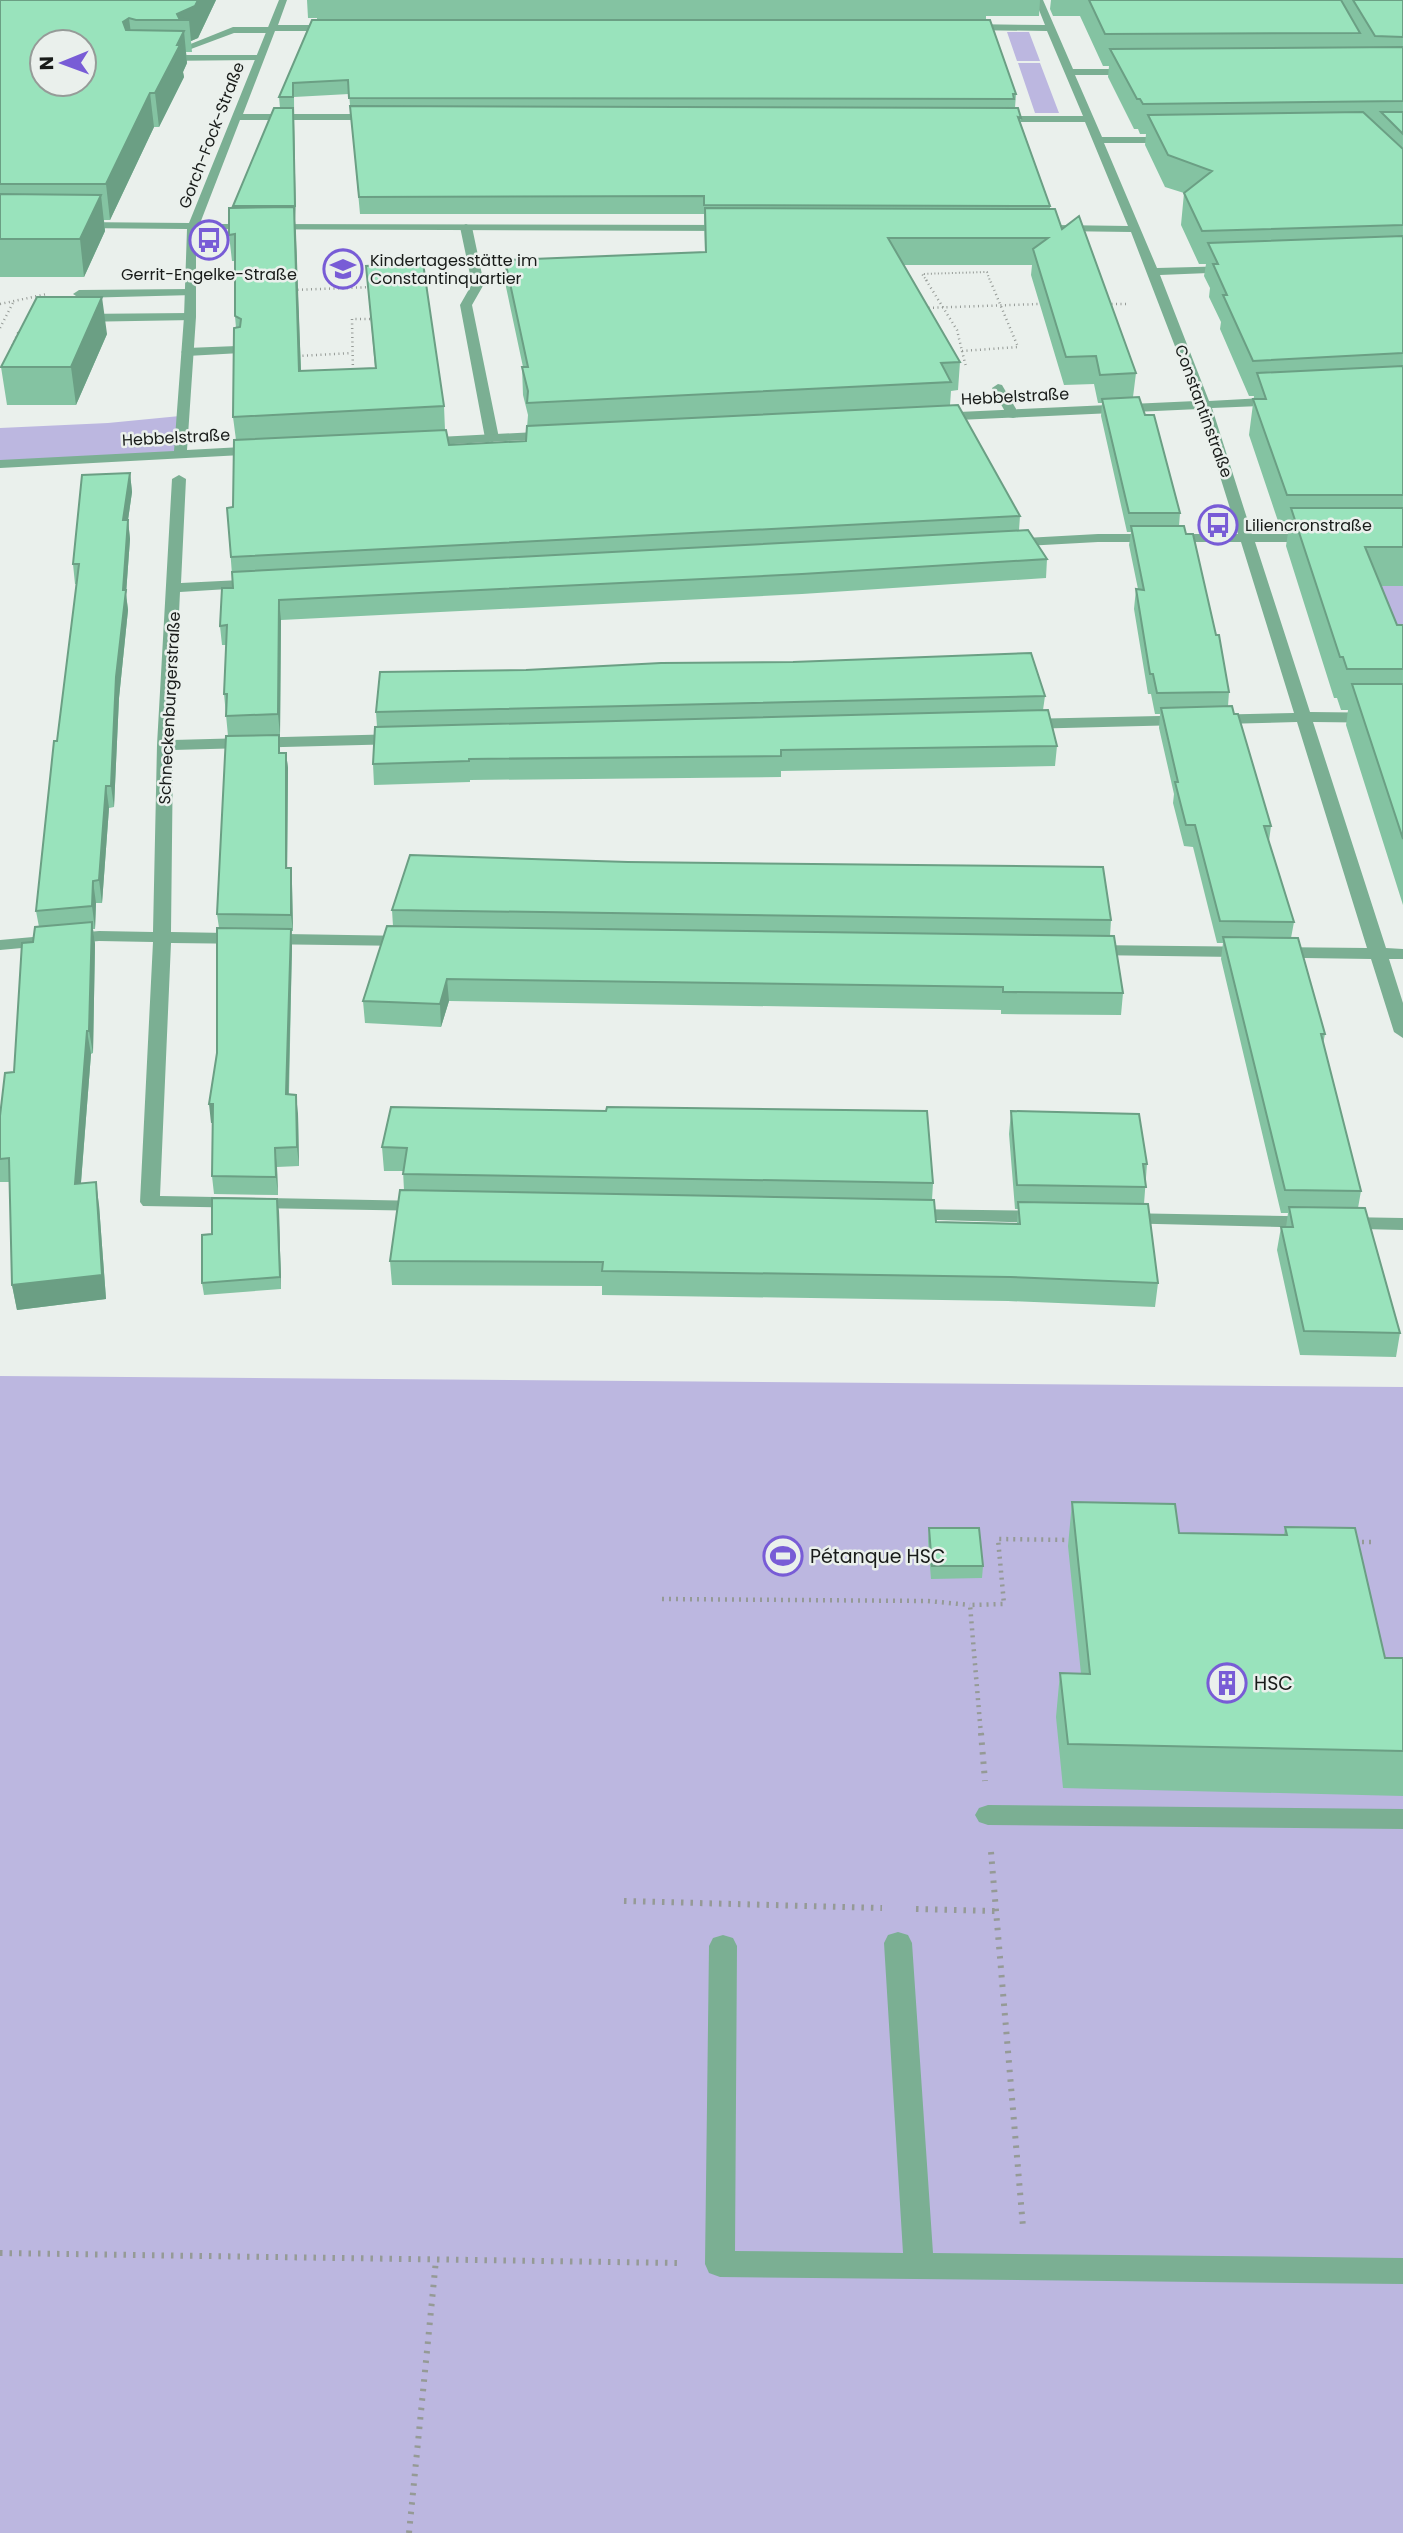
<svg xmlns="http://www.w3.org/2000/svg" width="1403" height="2533" font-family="Poppins,sans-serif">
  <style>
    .green { fill: #bcb7e0 }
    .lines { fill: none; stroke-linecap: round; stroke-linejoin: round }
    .path-far3 { stroke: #959a96; stroke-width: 2; stroke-dasharray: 1 2.5; stroke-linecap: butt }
    .path-far2 { stroke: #959a96; stroke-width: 2.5; stroke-dasharray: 1 3.5; stroke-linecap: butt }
    .path-far1 { stroke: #959a96; stroke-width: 4.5; stroke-dasharray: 2 5; stroke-linecap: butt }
    .path { stroke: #959a96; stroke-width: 6; stroke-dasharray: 2.5 7; stroke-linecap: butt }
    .service { fill: #7baf93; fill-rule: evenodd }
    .minor { fill: #7baf93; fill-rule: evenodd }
    .wall { fill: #84c3a2; fill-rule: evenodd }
    .shaded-wall { fill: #6b9f84 }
    .building { fill: #99e3bc; stroke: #6b9f84; stroke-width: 2; fill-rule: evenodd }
    .labels { text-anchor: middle; stroke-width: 5; stroke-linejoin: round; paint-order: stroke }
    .far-street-label { font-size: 16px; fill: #181b19; stroke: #eaf0ec }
    .far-poi-label { font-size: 16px; fill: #181b19; stroke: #eaf0ec; text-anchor: start }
    .poi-label { font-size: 19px; fill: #181b19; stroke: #eaf0ec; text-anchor: start }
  </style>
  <rect width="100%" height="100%" fill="#eaf0ec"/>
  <path class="green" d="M1007,32H1029L1040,61H1017Z
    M1018,63H1040L1059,113H1035Z
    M180,416V454L0,464V428L108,423Z
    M1365,581L1403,585V667Z
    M0,1376L1403,1387V2533H0Z"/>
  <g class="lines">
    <path class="path-far3" d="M927,281L922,274L987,272L990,281"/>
    <path class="path-far2" d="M926,280L957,330L962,351
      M423,284L442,283
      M293,290L372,287
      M0,304L47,294
      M1107,304H1129
      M924,308L1040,304
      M0,328L14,301
      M12,346L18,333H23
      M962,351L966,367
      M962,351L1018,347L990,280
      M298,356L352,353
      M353,374L352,319H375"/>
    <path class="path-far1" d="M1355,1542H1372
      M662,1599L928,1601L970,1605
      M981,1735L970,1605L1004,1604L998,1539L1073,1540"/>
    <path class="path" d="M981,1733L985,1781
      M991,1852L1023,2227
      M624,1901L882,1908
      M916,1909L995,1911
      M0,2253L678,2263
      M409,2533L436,2260"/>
    <path class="service" d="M233,27H270L275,30L270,33H234L191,49L183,47Z
      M258,55L261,56V60L159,61L154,58L159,55Z
      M466,224L472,227L484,284L472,305L499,438L492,442L485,438L460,305L472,284L460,227Z
      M190,289L196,293L194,295L79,298L73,294L79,290Z
      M190,313L194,314V320L76,322L70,318L76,314Z
      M237,346L241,347V353L187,356L181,352L187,348Z
      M998,384L1002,385L1019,414L1018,417L1013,418L1008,417L992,388Z
      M988,1805L1403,1809V1829L988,1825L979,1822L975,1815L979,1808Z
      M898,1932L908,1935L912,1943L933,2253L1403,2258V2284L720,2277L709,2273L705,2264L709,1946L713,1938L723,1935L733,1938L737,1946L735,2251L903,2253L884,1943L888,1935Z"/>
    <path class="minor" d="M279,0H287L278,25H335L340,28L335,31H275L243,114H380L385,117L380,120H240L199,226L196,252V317L187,450L261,446L268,450L261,454L0,468V460L174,451L184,317L187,229L76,228L70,225L76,222L189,223Z
      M1035,0H1043L1073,69H1135L1140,72L1135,75H1075L1102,137H1173L1178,140L1173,143H1104L1157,268L1233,266L1239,269L1233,272L1160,275L1209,401L1282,397L1288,401L1282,405L1212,408L1252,534H1315L1322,538L1315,542H1255L1310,712L1403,713V723L1313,722L1386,948L1403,949V959H1389L1403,1003V1038L1394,1032L1371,959L1090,955L1081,950L1090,945L1367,948L1297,722L1024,729L1016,724L1024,719L1294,713L1241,542H1098L1008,547L1001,543L1008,539L1098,534H1238L1199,409L937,421L931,417L937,413L1196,401L1131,232L1057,231L1051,228L1057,225L1128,226L1085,122H993L988,119L993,116H1083L1047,31L966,30L961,27L966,24L1045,25Z
      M215,224L731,225L737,228L731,231L211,229L209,227Z
      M555,431L562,435L560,438L419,446L412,442L419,438Z
      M179,475L186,479L181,583L260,579L267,583L260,587L180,592L173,740L401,734L409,739L401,744L173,750L171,932L410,936L419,941L410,946L171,943L160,1196L425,1201L432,1203L435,1207L432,1211L143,1206L140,1202L153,942L99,941L0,950V940L99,931L153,932L157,745L172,479Z
      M908,1209L1044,1211L1051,1213L1054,1217L1051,1221L1044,1223L901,1219L898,1215L901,1211Z
      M1122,1213L1403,1218V1230L1115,1223L1112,1219L1115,1215Z"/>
  </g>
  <path class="wall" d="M0,0H216L198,38L191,41L192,52H186L187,63L183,72L184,77L159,127H154L110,220H104L105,231L84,277H0Z
    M307,0H1040L1039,16H986V20L1016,94L1015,108L1021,118V124L1050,206V209L1062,229L1136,373L1133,397L1180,513L1179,526L1229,692L1228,706L1234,714L1271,826L1269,841L1294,922L1291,938L1325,1034L1323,1044L1361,1191L1358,1208L1400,1333L1396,1357L1300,1355L1277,1250L1281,1227H1286L1288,1213H1281L1221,959L1223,943H1217L1193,847L1184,846L1173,803L1174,794L1159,728L1160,714H1155L1151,694H1148L1134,609L1136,589H1138L1129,545L1131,532H1127L1101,416L1102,403H1098L1094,384L1064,385L1031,275L1032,265H904L960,362L958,390L951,391L950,405L1020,516L1019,530L1047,559L1046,578L802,594L281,620L280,735H279L280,753H286L288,768L287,868L292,884L293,931H291L292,946L289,1094L298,1114L299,1166L277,1167L278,1195L214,1194L212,1176L213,1123H211L217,1053L219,928L217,914L228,736L224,694L226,645H222L220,626L233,588L227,508L233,507L236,440L233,417L236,328L235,316V261H232L229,235L233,206L280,108L279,97L317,20V18H308ZM349,94L360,214H704L705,252L505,260L506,287L523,367H522L523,395L528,415L526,441L449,445L445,430L444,406L366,266L375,368L301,371L295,222L294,97Z
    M1051,0H1403V586H1381L1397,625H1403V905L1346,725L1348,710H1341L1337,698H1334L1286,546L1288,533H1282L1249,435L1254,396H1249L1220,329L1221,322L1209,297L1210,288L1204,276L1206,264H1199L1181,225L1184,193L1165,187L1145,145L1146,134H1140L1138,129H1134L1108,77L1109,66H1103L1080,16H1053L1050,9Z
    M107,334L76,405H7L1,367Z
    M130,473L132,492L128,520L130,539L126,594L128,610L119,698L114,807L109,808L102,903H96L95,929H93L95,944L93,1053L91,1054L81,1183L99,1205L106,1299L17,1310L12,1285L10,1182H0V1116L14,1072L33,942L39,927L36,911L77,584H75L73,564Z
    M1045,696L1043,710L1057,746L1055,766L781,771V777L470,780V782L374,785L373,764L377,727L376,712Z
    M392,910L1111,920L1110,936L1123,993L1121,1015L1001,1014V1010L449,1001L441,1027L365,1023L363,1001L393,926Z
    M391,1107L933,1183L932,1200L936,1222L1017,1223L1018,1209H1015L1009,1134L1011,1111L1147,1164L1144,1204L1158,1283L1155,1307L1008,1301L602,1295V1286L392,1285L390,1261L404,1190L403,1171H384L382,1147Z
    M279,1211L281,1289L204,1295L202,1283Z
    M1072,1502L1179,1533L1284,1535L1285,1527L1385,1658H1403V1796L1063,1788L1056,1717L1060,1673L1081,1674L1068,1546Z
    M929,1528L983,1566L982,1578L931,1579L928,1541Z"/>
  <path class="shaded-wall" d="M198,0H216L198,38L191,41L189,20H178L177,14Z
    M129,18L133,50L123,22Z
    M184,31L187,63L183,72L184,77L159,127L155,93Z
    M150,93L154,127L110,220L106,184Z
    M293,108L294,123L296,222L295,206Z
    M101,195L105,231L84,277L80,239Z
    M294,207L296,233L302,400L299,371Z
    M102,297L107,334L76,405L71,367Z
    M130,473L132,492L128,520L130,539L126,594L128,610L119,698L114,807L111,786L116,677L123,590V520Z
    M279,600L281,620L280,735L278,714Z
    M286,753L288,768L287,884L286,868Z
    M106,786L109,808L102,903L99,880Z
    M291,868L292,884L293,931L291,915Z
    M93,881L96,903L95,929L92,906Z
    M92,922L95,944L93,1053L89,1031Z
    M291,929L292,946L288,1112L286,1094Z
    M447,979L449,1001L441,1027L440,1004Z
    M87,1031L91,1054L79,1207L75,1184Z
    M296,1095L298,1114L299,1166L297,1147Z
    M209,1104H213L215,1122L211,1123Z
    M275,1148L277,1167L278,1195L276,1177Z
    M96,1182L99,1205L106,1299L17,1310L12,1285Z
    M277,1199L279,1211L281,1289L280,1277Z"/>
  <path class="building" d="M0,0H198L195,6L177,14L179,18L189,20H136L129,18L123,22L126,30L184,31L177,45H180L155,93H150L106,184H0ZM42,42H84V84H42Z
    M1089,0H1341L1360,33L1105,34Z
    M1353,0H1403V37L1375,36Z
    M312,20H990L1016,94H1013L1014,99L349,98L348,80L293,83V97H279Z
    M1403,47V101L1143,104L1140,99H1137L1110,49Z
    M350,106L1018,108L1021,118L1018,117L1050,206L704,205V196L359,197Z
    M274,108H293L295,206H233Z
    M1363,112L1403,149V225L1202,231L1184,193L1212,171L1168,155L1148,115Z
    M1381,112H1403V134Z
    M0,194L101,195L80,239H0Z
    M294,207L299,371L376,368L366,266L423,263L444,406L233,417L234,328L240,327L241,319L235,316V234L229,235V208Z
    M705,208L1055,209L1062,229L1079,216L1136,373L1100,375L1096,356L1066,357L1033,249L1048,238H888L960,362L941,363L951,382L527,403L528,391L522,367H528L505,260L706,252Z
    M1403,236V353L1253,361L1223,295H1227L1213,264H1218L1208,243Z
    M37,297H102L71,367H1Z
    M1403,366V495H1287L1253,399H1266L1257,373Z
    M1139,397L1145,415H1154L1180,513H1129L1102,399Z
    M958,405L1020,516L231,557L227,508L233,507L234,440L446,430L449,445L526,441L527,426Z
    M130,473L123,520H128L123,590H126L116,677L111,786H106L99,880L93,881L92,906L36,911L54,741H57L79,564H73L82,475Z
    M1291,508H1403V547H1365L1397,625H1403V669H1347L1343,657H1340Z
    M1131,526H1184L1186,534H1193L1216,635H1219L1229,692L1157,693L1153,674H1150L1136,589L1144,590Z
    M1028,530L1047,559L802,574L279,600L278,714L226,716L227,694H224L227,625L220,626L222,588H233L232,572Z
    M1031,653L1045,696L376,712L380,672L526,670L661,663L793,662Z
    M1352,684H1403V839Z
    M1232,706L1234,714H1238L1271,826H1264L1294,922L1220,921L1195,825H1186L1175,782H1178L1161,708Z
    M1048,710L1057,746L781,750V756L469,759V761L373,764L375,727Z
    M279,735V753H286V868H291V915L217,914L226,736Z
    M410,855L628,862L1103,867L1111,920L392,910Z
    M92,922L89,1031H87L75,1184L96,1182L102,1275L12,1285L9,1158L0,1159V1116L5,1073L14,1072L22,943L33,942L35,927Z
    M387,926L1114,936L1123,993L1003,992V987L447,979L440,1004L363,1001Z
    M217,928L291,929L286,1094L296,1095L297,1147L275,1148L276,1177L212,1176L213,1104H209L217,1053Z
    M1223,937L1298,938L1325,1034H1321L1361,1191L1285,1190Z
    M391,1107L606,1111L607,1107L927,1111L933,1183L403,1174L407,1148L382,1147Z
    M1011,1111L1139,1114L1147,1164H1143L1146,1187L1017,1185Z
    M400,1190L934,1200L936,1222L1020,1224L1018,1202L1148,1204L1158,1283L1010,1277L602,1271L603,1262L390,1261Z
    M212,1198L277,1199L280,1277L202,1283V1235L212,1234Z
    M1289,1207L1365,1208L1400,1333L1304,1331L1281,1227H1293Z
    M1072,1502L1175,1504L1179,1533L1287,1535L1285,1527L1355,1528L1385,1658H1403V1751L1068,1744L1060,1673L1090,1674Z
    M929,1528H979L983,1566H932Z"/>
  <defs>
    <g id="bus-ring" transform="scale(2.0125)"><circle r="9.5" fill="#eaf0ec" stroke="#785cd6" stroke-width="1.5"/><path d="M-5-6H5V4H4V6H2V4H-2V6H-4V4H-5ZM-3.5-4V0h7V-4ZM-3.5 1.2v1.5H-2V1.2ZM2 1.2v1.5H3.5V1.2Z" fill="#785cd6"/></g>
    <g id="school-ring" transform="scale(2.0125)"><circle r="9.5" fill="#eaf0ec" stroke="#785cd6" stroke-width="1.5"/><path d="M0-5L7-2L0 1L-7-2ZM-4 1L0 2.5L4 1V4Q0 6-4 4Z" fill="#785cd6"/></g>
    <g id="stadium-ring" transform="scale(2.0125)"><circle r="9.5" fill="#eaf0ec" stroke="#785cd6" stroke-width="1.5"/><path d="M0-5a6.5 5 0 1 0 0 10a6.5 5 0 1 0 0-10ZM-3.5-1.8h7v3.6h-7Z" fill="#785cd6"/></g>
    <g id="building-ring" transform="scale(2.0125)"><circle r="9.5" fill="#eaf0ec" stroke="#785cd6" stroke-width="1.5"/><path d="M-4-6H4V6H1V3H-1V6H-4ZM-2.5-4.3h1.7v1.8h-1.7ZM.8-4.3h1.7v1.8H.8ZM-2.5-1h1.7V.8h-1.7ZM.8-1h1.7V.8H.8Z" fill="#785cd6"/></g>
  </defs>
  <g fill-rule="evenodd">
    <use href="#bus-ring" x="209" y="240"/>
    <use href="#school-ring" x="343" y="269"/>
    <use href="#bus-ring" x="1218" y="525"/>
    <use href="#stadium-ring" x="783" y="1556"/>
    <use href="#building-ring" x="1227" y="1683"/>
  </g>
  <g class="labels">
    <g class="far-street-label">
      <text transform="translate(211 135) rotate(-69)" y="6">Gorch-Fock-Straße</text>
      <text transform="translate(1015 396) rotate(-3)" y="6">Hebbelstraße</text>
      <text transform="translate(1204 411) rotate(70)" y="6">Constantinstraße</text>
      <text transform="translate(176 437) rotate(-3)" y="6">Hebbelstraße</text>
      <text transform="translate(169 708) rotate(-87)" y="6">Schneckenburgerstraße</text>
    </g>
    <g class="far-poi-label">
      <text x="370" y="266">Kindertagesstätte im<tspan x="370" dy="18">Constantinquartier</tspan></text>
      <text x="209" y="280" text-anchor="middle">Gerrit-Engelke-Straße</text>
      <text x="1245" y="531">Liliencronstraße</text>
    </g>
    <g class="poi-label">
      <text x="810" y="1563">Pétanque HSC</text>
      <text x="1254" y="1690">HSC</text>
    </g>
  </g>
  <g transform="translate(63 63) rotate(269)"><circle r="33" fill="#eaf0ec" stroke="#969b98" stroke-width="2"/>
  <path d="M0-5L12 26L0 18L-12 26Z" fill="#785cd6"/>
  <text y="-10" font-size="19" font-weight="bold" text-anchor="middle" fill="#181b19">N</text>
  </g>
</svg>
